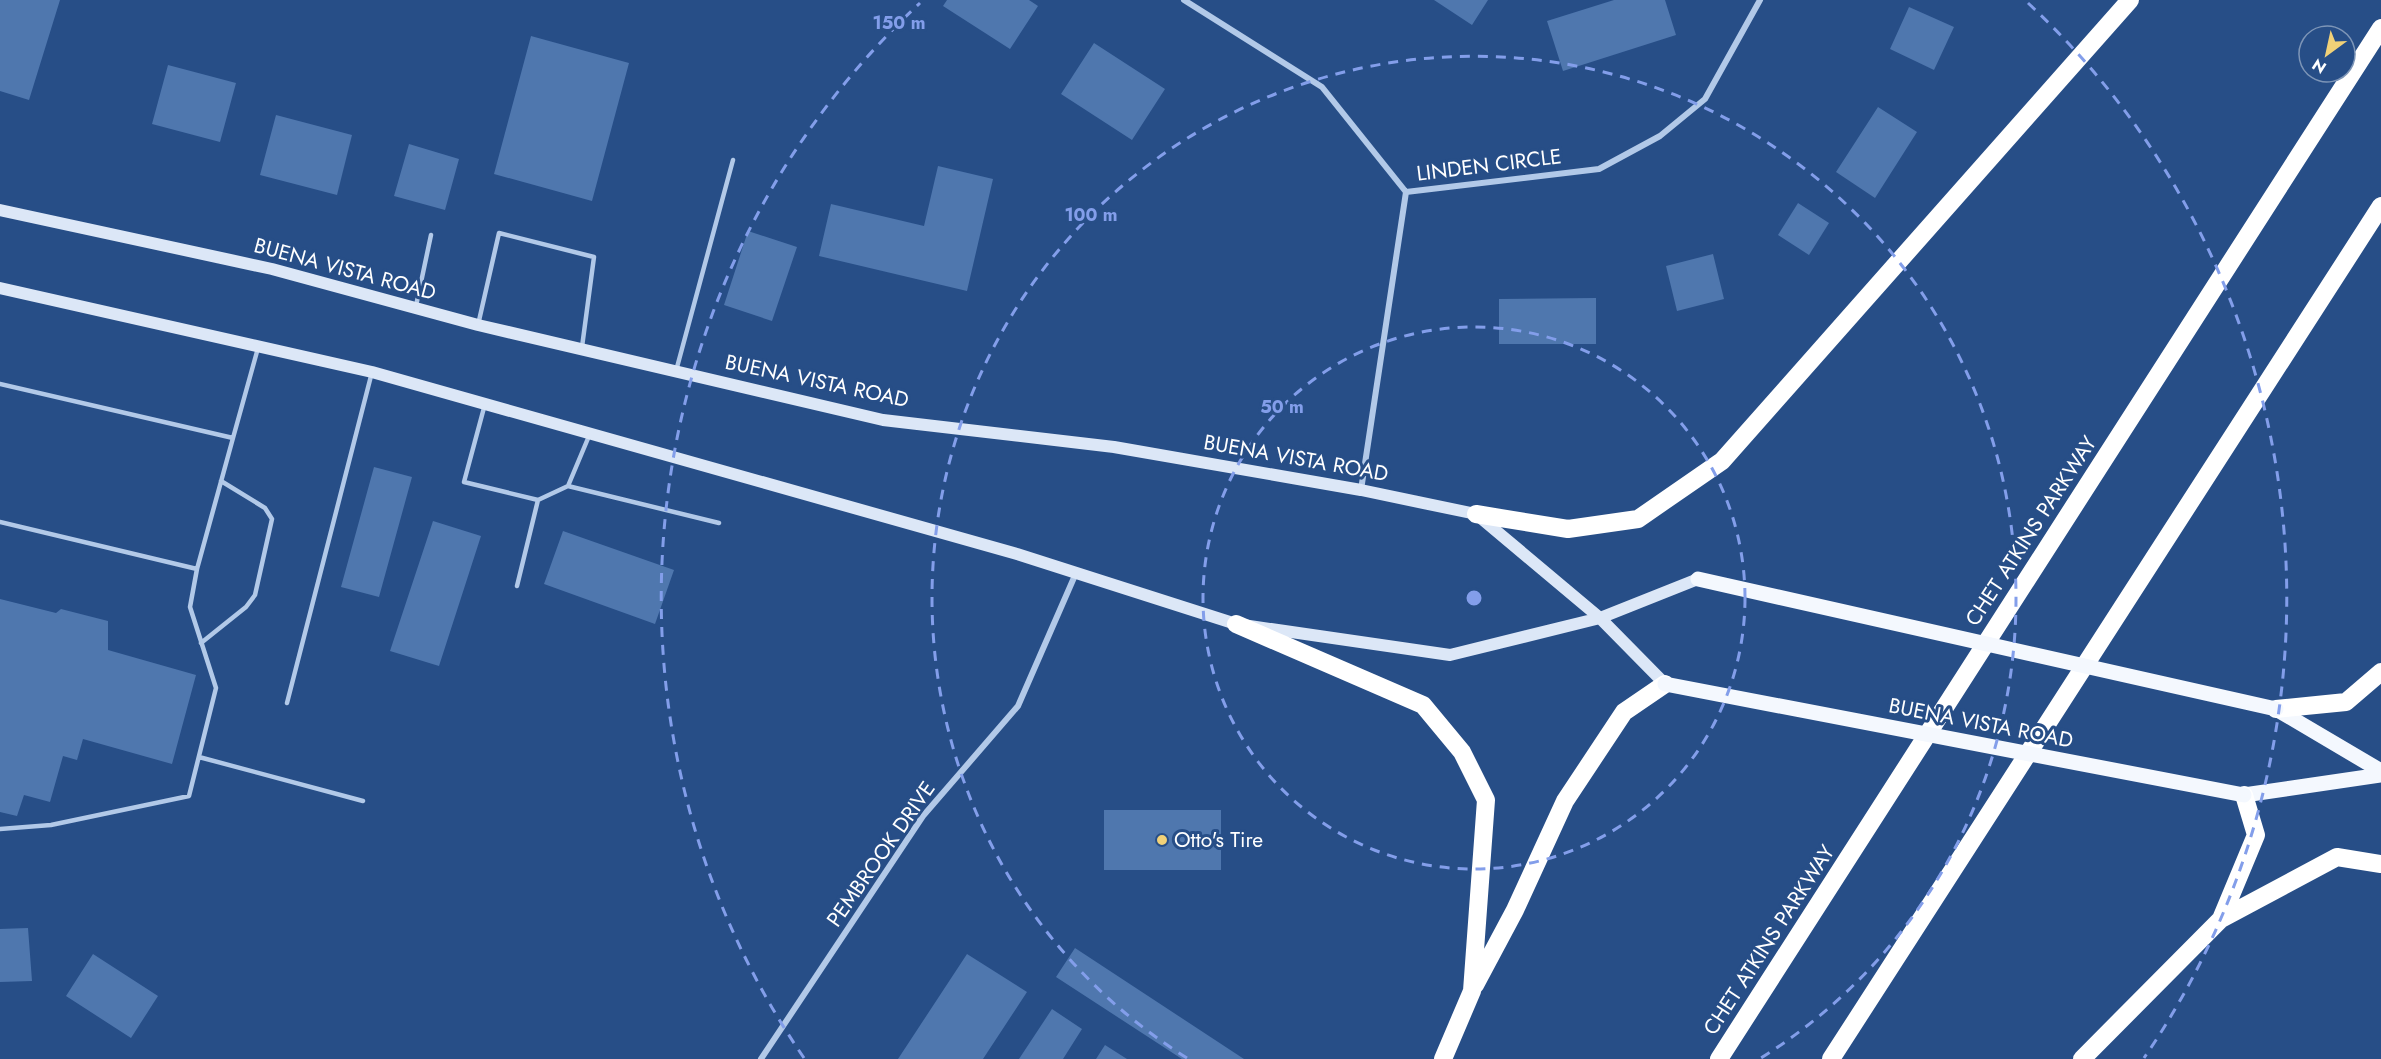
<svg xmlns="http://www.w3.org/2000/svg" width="2381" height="1059" font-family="Jost,sans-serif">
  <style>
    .building { fill: #4f77ae }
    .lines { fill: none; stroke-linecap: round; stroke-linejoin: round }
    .service { stroke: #b2c9e8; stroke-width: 4.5 }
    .minor { stroke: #b2c9e8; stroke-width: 6 }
    .secondary { stroke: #dce7f7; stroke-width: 12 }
    .primary { stroke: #f4f8fe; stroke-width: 15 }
    .motorway { stroke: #fff; stroke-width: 18 }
    .primary-bridge { stroke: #f4f8fe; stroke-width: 15 }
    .ring { fill: none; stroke: #839eea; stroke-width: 3; stroke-dasharray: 10 8 }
    .poi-dot { fill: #f1d178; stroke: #274e87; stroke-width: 2 }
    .labels { text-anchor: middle; stroke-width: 6; stroke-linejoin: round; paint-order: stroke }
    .street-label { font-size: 21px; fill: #fff; stroke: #274e87 }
    .poi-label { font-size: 21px; fill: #fff; stroke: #274e87; text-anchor: start }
    .centre { fill: #839eea; stroke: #274e87; stroke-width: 3 }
    .ring-label { font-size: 18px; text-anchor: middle; font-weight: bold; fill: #839eea; stroke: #274e87; stroke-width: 6; stroke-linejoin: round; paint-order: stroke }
  </style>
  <rect width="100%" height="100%" fill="#274e87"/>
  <path class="building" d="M0,0H60L29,100L0,91Z
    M947,0H1029L1038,6L1010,49L943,6Z
    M1434,0H1488L1472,25Z
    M1614,0H1665L1676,35L1563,71L1547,21Z
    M1909,7L1954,27L1934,70L1890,49Z
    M531,36L629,63L592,201L494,174Z
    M1094,43L1165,89L1132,140L1061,94Z
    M168,65L236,83L220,142L152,124Z
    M1878,107L1917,132L1875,198L1836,172Z
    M276,115L352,135L337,195L260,175Z
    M409,144L459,159L445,210L394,196Z
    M938,166L993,179L967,291L819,256L831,204L924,226Z
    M1798,203L1829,223L1809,255L1778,235Z
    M748,231L797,247L772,321L724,305Z
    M1713,254L1724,299L1677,311L1666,266Z
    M1596,298V344H1499V299Z
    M374,467L412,477L379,597L341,587Z
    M433,521L481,536L439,666L390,651Z
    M563,531L674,570L655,624L544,584Z
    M0,599L56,613L61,609L108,621V650L196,675L172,764L83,739L77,760L63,756L50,802L24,795L17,816L0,812Z
    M1104,810H1221V870H1104Z
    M28,928L32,981L0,982V929Z
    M1075,948L1244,1059H1182L1056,977Z
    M93,954L158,996L131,1038L66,996Z
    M967,954L1027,992L983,1059H898Z
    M1052,1009L1082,1029L1063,1059H1019Z
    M1105,1045L1127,1059H1096Z"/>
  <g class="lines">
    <path class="service" d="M416,306L431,235
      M478,325L499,233L594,257L582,347
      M676,371L733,160
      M0,384L233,438L197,569L0,522
      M485,404L464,482L538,500L517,586
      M233,438L258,348
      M568,486L719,523
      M538,500L568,486L589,436
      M201,643L246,607L255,595L272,519L265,508L221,481
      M287,703L372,372
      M199,757L363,801
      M0,829L51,825L189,796L216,688L190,607L197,569"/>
    <path class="minor" d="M1184,0L1322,87L1406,192
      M1406,192L1599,169L1660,136L1705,99L1760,0
      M1361,490L1406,192
      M761,1059L923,816L1018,706L1076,573"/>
    <path class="secondary" d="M0,210L272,269L478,325L883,420L1114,447L1361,490L1476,514L1600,618L1665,684
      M0,288L372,372L1017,554L1236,624L1450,655L1600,618L1698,579"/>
    <path class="primary" d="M2276,709L2381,771
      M2244,795L2381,775"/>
    <path class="motorway" d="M1476,514L1568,529L1638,519L1722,461L2130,0
      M1236,624L1423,705L1462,752L1486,800L1472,991L1443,1059
      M2276,709L2346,702L2381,672
      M2221,919L2337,857L2381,864
      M1475,985L1515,910L1565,801L1624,712L1665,684
      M1719,1059L2381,28
      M1831,1059L2381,206
      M2082,1059L2221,919L2256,835L2244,795"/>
    <path class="primary-bridge" d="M1698,579L2276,709
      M1665,684L2244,795"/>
  </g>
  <g class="ring">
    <circle cx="1474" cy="598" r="271"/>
    <path d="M1187 1058A542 542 0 1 1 1761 1058"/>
    <path d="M804 1058A813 813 0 0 1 920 3M2028 3A813 813 0 0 1 2144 1058"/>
  </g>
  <circle class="poi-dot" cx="1162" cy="840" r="6"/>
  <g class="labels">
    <g class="street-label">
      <text transform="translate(1489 165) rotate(-7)" y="7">LINDEN CIRCLE</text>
      <text transform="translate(345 269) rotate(15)" y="7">BUENA VISTA ROAD</text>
      <text transform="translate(817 381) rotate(12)" y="7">BUENA VISTA ROAD</text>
      <text transform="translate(1296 458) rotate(10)" y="7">BUENA VISTA ROAD</text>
      <text transform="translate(2031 531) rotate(-57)" y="7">CHET ATKINS PARKWAY</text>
      <text transform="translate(1981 723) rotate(11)" y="7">BUENA VISTA ROAD</text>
      <text transform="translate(881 854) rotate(-55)" y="7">PEMBROOK DRIVE</text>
      <text transform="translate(1769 940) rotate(-57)" y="7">CHET ATKINS PARKWAY</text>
    </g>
    <g class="poi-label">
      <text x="1174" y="847">Otto's Tire</text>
    </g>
  </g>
  <circle cx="1474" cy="598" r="9" class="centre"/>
  <g class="ring-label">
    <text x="899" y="29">150 m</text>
    <text x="1091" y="221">100 m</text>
    <text x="1282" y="413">50 m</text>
  </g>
  <g transform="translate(2327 54) rotate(213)"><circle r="28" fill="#274e87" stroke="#7d95b7" stroke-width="1.5"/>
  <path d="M0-4.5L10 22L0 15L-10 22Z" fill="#f1d178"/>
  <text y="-9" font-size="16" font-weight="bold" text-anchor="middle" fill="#ffffff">N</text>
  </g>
</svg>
